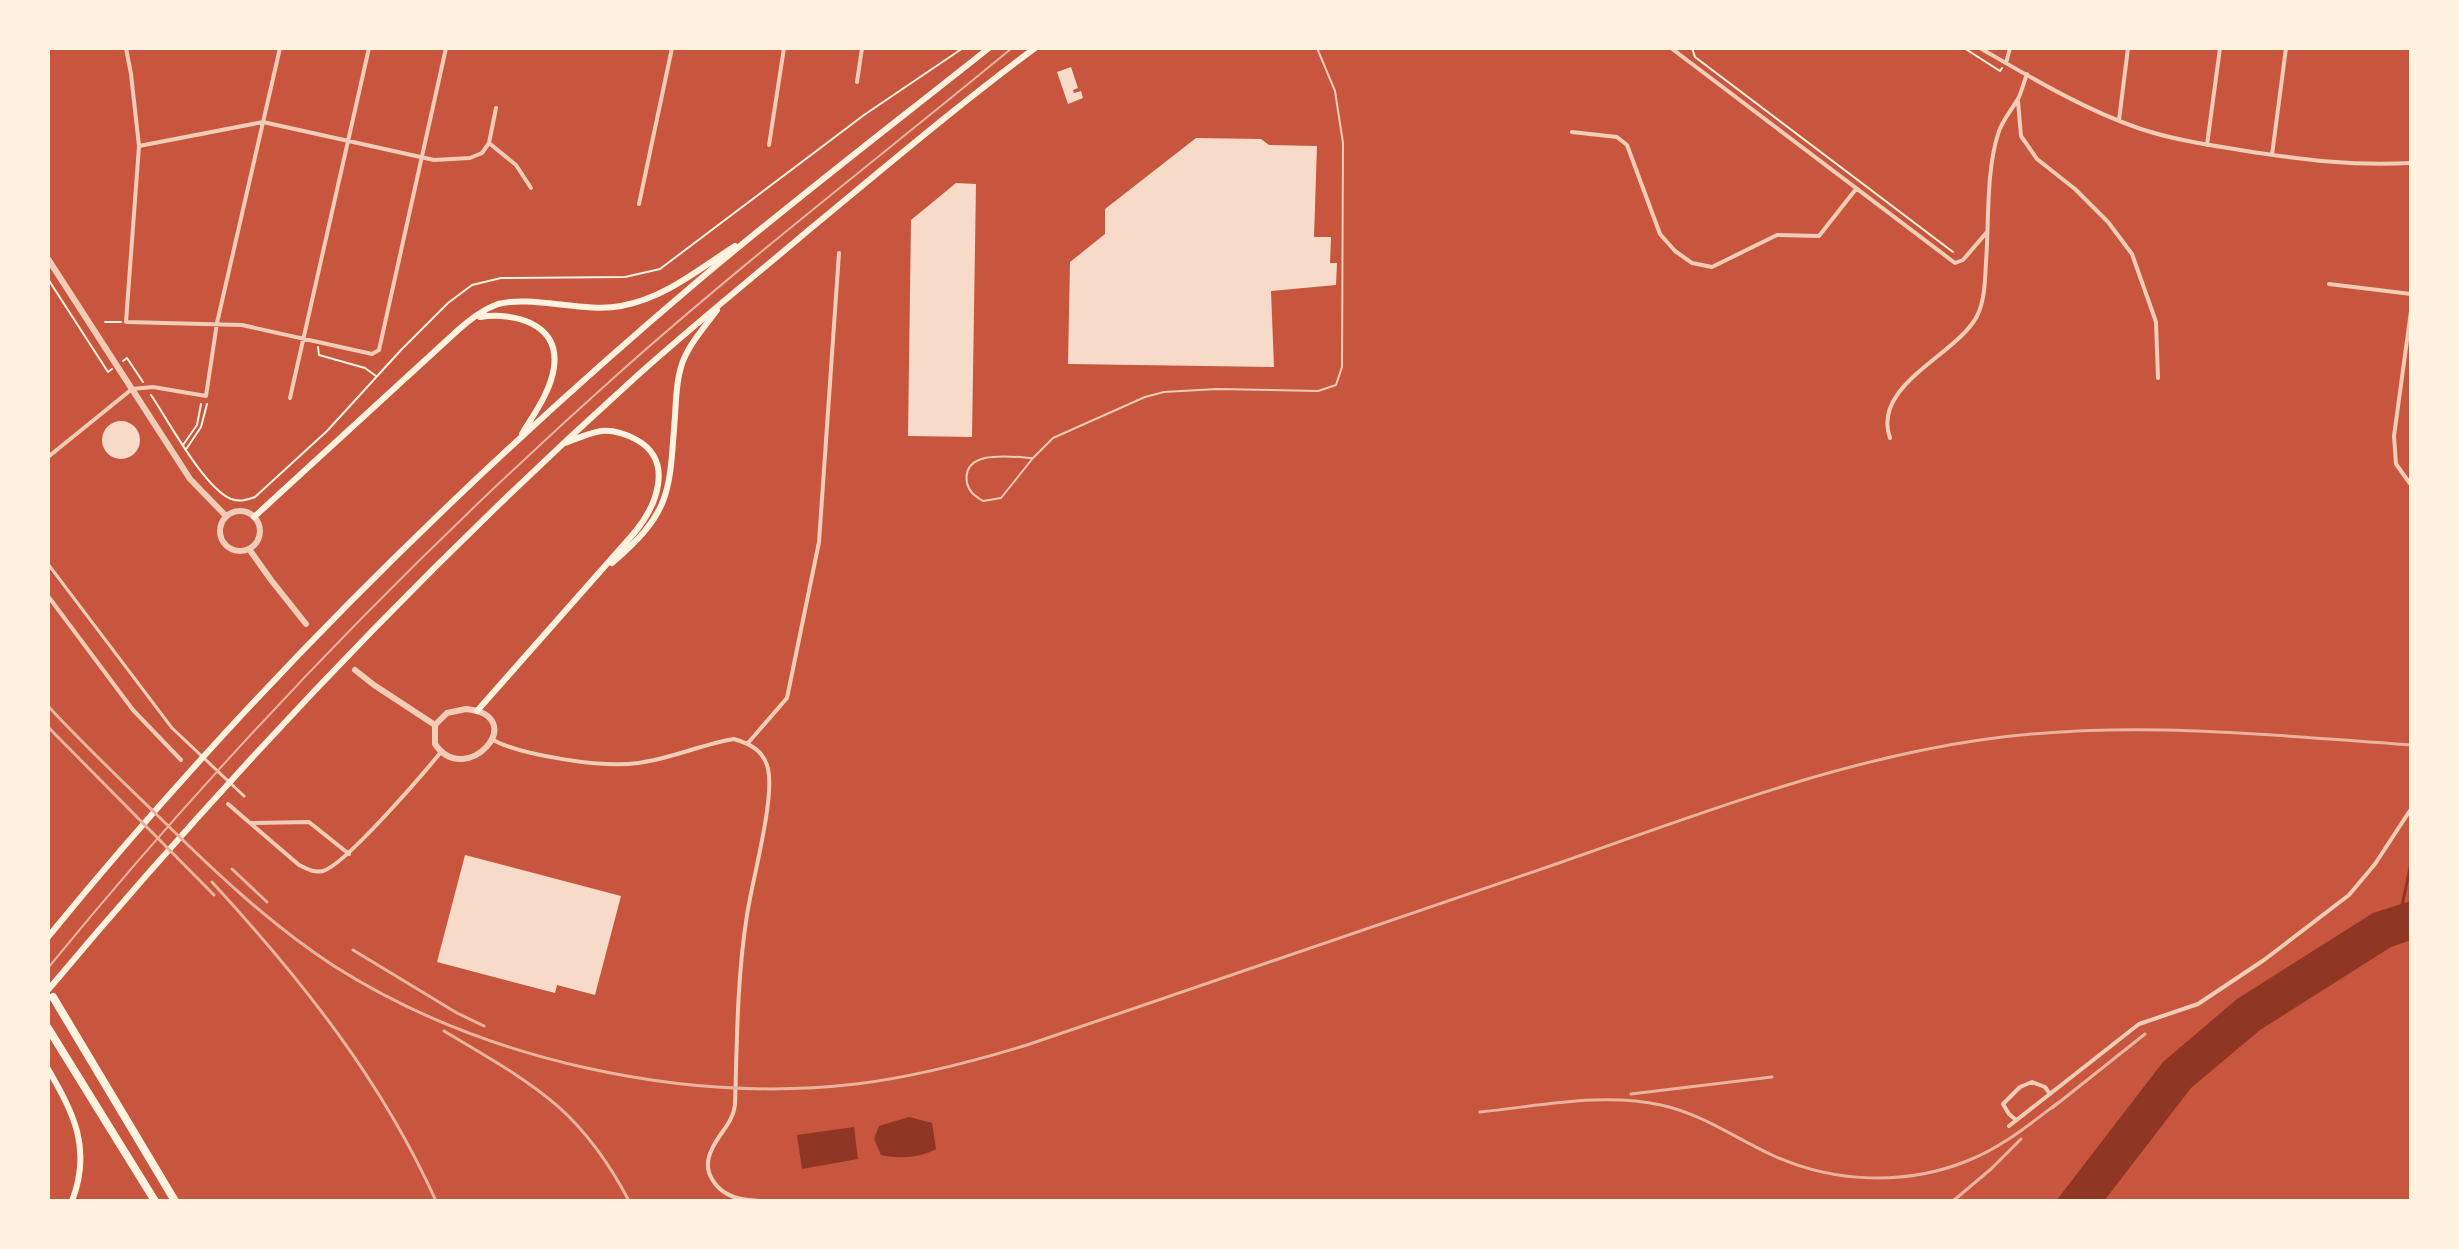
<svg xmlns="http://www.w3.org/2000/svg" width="2459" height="1249" font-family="'Source Sans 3',sans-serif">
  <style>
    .water { fill: #8f3625 }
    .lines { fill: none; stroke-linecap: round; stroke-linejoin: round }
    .stream { stroke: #8f3625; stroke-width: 3 }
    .building { fill: #f7dbc8 }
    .path { stroke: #fff3e0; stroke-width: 2 }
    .service { stroke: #f1ccb7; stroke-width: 2 }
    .pedestrian { stroke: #f1ccb7; stroke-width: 3 }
    .minor { stroke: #f1ccb7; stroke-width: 4 }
    .tertiary { stroke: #f1ccb7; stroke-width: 6 }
    .secondary { stroke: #fff3e0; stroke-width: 6 }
    .motorway { stroke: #fff3e0; stroke-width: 8 }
    .tram { stroke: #e9b49f; stroke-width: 2 }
    .rail { stroke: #e9b49f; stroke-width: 3 }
  </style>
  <rect width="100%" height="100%" fill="#c8553d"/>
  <path class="water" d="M2411,901V940L2391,947L2260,1030L2191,1088L2104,1201H2056L2163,1062L2237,999L2373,913Z
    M909,1117L932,1123L936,1149C920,1158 898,1159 881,1155L874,1139L879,1126Z
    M854,1127L858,1159L802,1169L797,1135Z"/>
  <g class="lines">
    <path class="stream" d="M2402,906L2411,863"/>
  </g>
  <path class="building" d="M1071,67L1078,88L1073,90L1074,93L1081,91L1083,98L1068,104L1057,72Z
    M1196,138L1261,139L1269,145L1317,146L1314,237H1331L1330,263H1337L1336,285L1271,291L1274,367L1068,364L1070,262L1105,234V209Z
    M956,183L976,184L972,437L908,436L911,220Z
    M102 440a19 19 0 1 1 38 0a19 19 0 1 1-38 0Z
    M465,855L621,896L595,995L557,985L555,993L437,962Z"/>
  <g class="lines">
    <path class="path" d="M1692,48L1695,57L1953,252
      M1964,48L2000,71L2002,68
      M48,279L108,372L112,369
      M105,322H121
      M318,347L319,355L365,368L376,376
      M123,361L127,358L143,382
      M151,395C168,420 204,488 231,499C240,502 247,500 255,497L327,431L401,350L448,303L472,285L501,278L625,277L660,269L864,115L963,48
      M183,445L197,425L201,404
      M187,448L201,427L207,404"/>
    <path class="service" d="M1033,458C1013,457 961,448 967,483C969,492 975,496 983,501L1001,498L1033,458L1053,438L1145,397L1164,392L1217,389L1318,391L1336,385L1342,367L1343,143L1335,91L1317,48"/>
    <path class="pedestrian" d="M48,564L172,728L244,796"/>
    <path class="minor" d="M126,48L131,74L139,146L126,322L242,325L372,354L379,350L446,48
      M1671,48L1955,263L1963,260L1987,232
      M1980,48C2030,77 2083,109 2138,128C2173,140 2210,145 2246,151C2305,160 2351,166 2411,163
      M2006,63L2010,48
      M857,82L862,48
      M2018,101L2021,136L2037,159L2075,189L2108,222L2132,254L2156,322L2158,378
      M2119,120L2128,48
      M1572,132L1617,137L1627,145L1660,234L1675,251L1692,263L1712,267L1777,235L1819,236L1856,189
      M489,143L516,165L531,188
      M769,145L784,48
      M2207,145L2220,48
      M139,146L263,122L434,160L470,158L482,153L489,143L496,108
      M2272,155L2286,48
      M639,204L672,48
      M2329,284L2411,294
      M2411,311L2394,436L2396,464L2411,485
      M290,398L369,48
      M1890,438C1871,385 1957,355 1977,316C1985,300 1985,280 1986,262C1989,223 1986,172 1998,134C2002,120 2012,110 2019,97C2022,90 2024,82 2027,74
      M48,457L132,389L153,387L206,396L217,323L280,48
      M48,596L133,710L181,760
      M493,740C523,756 604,768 638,763C671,759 702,744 734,739C751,744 764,751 768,769C775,799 752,881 747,915C737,978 737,1041 735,1105C733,1123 719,1133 712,1149C707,1159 706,1169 712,1179C728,1208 770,1200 798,1201
      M748,743L787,698L819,542L839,253
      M228,804L299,865C307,869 314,873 323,871C345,865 423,774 441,752
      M251,823L309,822L349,854
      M2016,1120L2009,1114L2003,1104L2020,1087L2032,1082L2045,1087L2050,1094
      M2009,1126L2139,1024L2198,1004L2264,960L2349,895L2375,864L2411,809"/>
    <path class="tertiary" d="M48,259L190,479L226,516
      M220 531a20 20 0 1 1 40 0a20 20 0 1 1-40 0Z
      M249,549L271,580L306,624
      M355,670L374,685L435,725
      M466,709C532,716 466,790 435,744V725L447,713Z"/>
    <path class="secondary" d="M480,317C513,312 560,323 554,367C551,391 534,414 522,434
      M254,517L457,331C468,321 484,309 498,304C531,295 584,313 621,306C665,298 699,269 735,246
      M612,563C673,511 669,491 675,416C676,400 676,383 681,367C687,346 704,328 717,310
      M477,711L635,532C657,505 674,461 637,440C626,434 613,430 601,431C589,433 576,439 565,443
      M48,937C244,697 463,480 699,280C794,200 892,125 989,48
      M48,990C227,777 420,572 627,385C686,331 749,281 810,229C884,168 958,105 1035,48
      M48,1069C74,1114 92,1149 72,1201"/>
    <path class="motorway" d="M53,997L175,1201
      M48,1028L155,1201"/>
    <path class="tram" d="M48,968C222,755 414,556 619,373C746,260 881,156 1012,48"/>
    <path class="rail" d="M48,706C82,743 119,778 155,813C211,868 268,923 334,966C482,1060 683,1104 856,1084C915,1077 971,1062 1027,1045C1204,983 1382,924 1559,863C1697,815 1835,761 1980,740C2123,719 2267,735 2411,745
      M48,727L214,895
      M232,869L267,902
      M212,882C301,979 381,1079 436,1201
      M353,950L457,1013L484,1026
      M444,1031C532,1084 579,1106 629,1201
      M1631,1094L1772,1077
      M2052,1108L2145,1034
      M1480,1112C1540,1106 1602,1092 1661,1105C1702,1114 1735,1138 1772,1155C1832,1183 1905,1186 1967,1161C2001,1148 2030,1124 2059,1102
      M1953,1201L1991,1169L2021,1139"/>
  </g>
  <rect width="2459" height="1249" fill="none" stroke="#fff3e0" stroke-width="100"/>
</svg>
